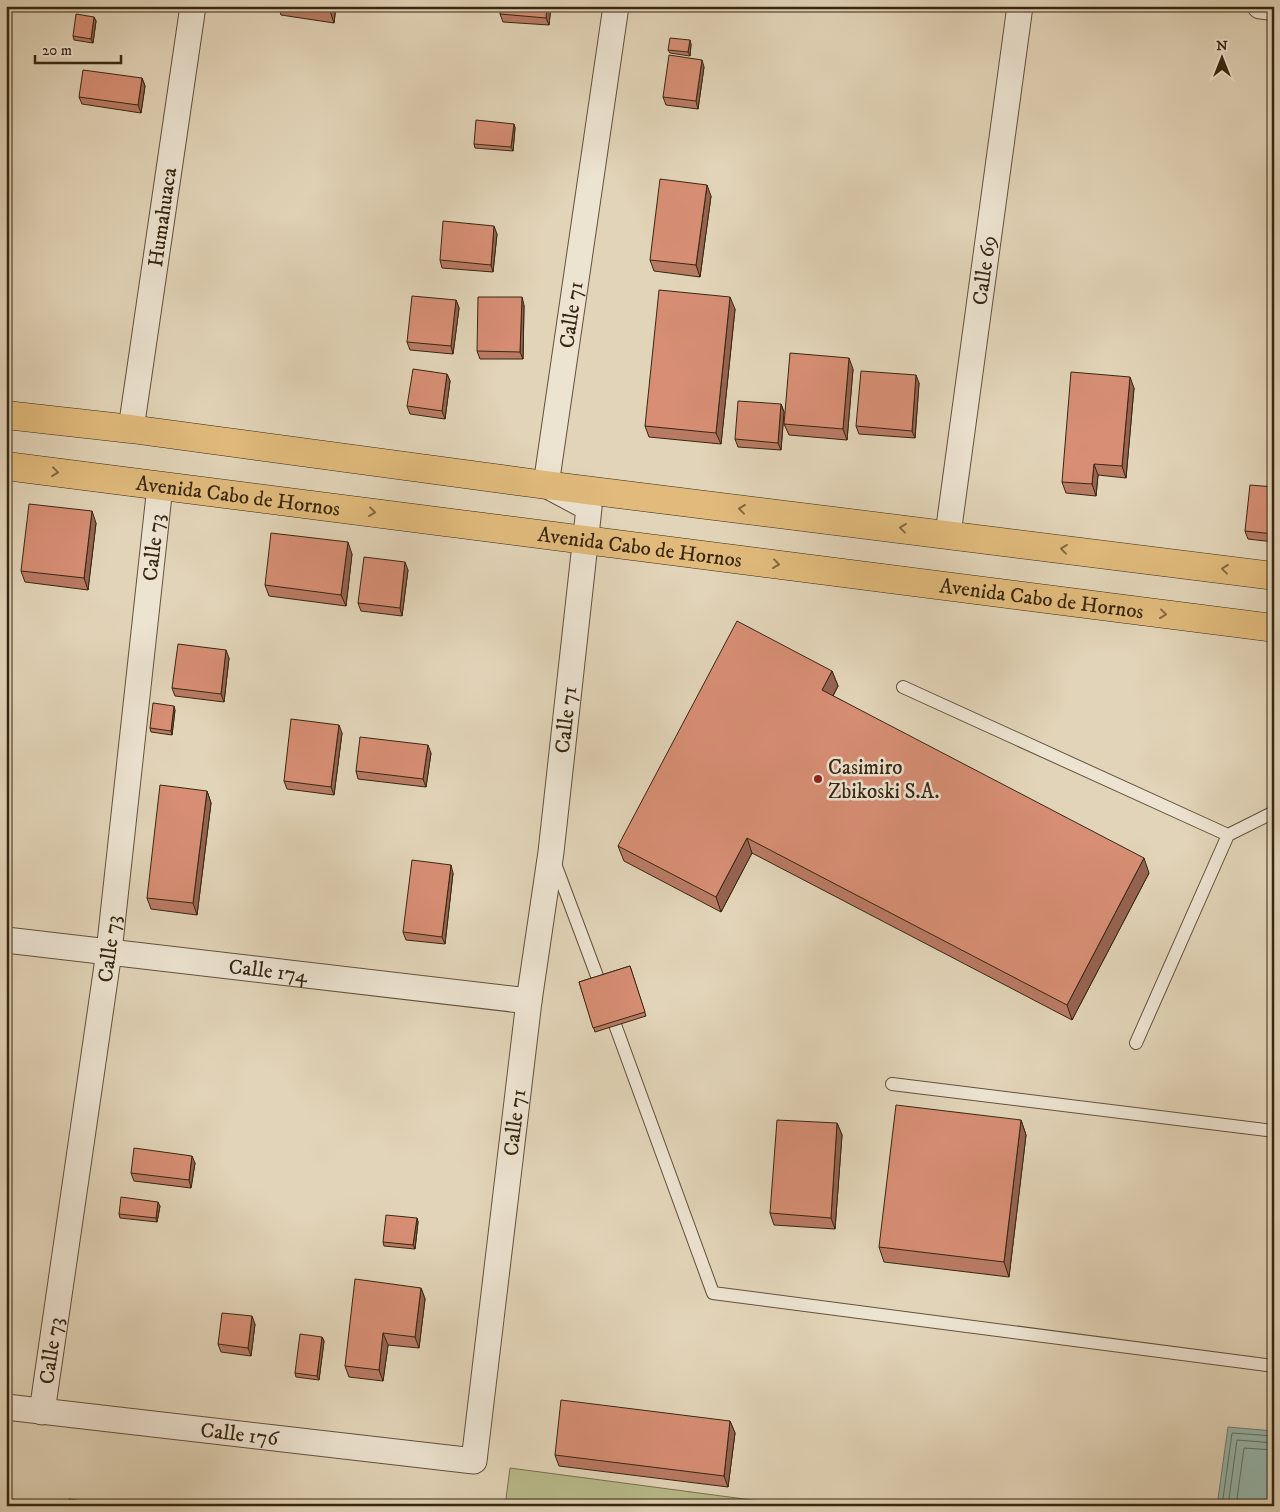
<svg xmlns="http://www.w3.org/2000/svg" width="1280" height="1512" font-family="'IM FELL DW Pica',serif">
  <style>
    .green { fill: #b9bb8b; stroke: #78714e }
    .water { fill: #95b8af; stroke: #6f7e6f }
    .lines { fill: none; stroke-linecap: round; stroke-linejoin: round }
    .shore { stroke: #667060; stroke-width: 1 }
    .service-casing { stroke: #62523a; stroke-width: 14 }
    .minor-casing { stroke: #62523a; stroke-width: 27 }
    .primary-casing { stroke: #372710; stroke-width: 29 }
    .service { stroke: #ece3d1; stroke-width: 12 }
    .minor { stroke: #ece3d1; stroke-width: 25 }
    .primary { stroke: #e1ba7c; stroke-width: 28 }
    .wall { fill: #b97a64; stroke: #372710 }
    .shaded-wall { fill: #966351; stroke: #372710 }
    .building { fill: #d78e74; stroke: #372710 }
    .oneway { stroke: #846941 }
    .poi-dot { fill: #8f2418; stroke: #ece3d1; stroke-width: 2 }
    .labels { text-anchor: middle; stroke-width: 5; stroke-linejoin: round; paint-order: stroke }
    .street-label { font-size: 21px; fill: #372710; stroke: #ece3d1 }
    .poi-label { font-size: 21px; fill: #372710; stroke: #ece3d1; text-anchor: start }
  </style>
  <rect width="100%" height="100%" fill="#e2d4b8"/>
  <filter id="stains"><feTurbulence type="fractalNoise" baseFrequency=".004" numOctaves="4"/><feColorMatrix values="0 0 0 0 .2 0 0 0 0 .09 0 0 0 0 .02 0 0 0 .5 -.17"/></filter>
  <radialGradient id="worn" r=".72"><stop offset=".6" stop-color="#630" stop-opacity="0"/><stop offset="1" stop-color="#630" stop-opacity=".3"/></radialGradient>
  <path class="green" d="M510,1468L797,1506H505Z"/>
  <path class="water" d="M1228,1427L1274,1431V1506H1217Z"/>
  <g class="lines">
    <path class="shore" d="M1222,1506L1232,1433L1274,1436
      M1228,1506L1237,1440L1274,1443
      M1236,1506L1244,1448L1274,1450"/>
    <g class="service-casing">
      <path id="service" d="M903,687L1228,835
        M554,861L603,992
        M610,1011L713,1293L1274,1366
        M1136,1043L1228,835L1274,812
        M892,1084L1274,1131"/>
    </g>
    <g class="minor-casing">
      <g id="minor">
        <path d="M1260,6L1274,8"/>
        <path id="s1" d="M131,429L193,6"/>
        <path id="s2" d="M948,534L1020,6"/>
        <path id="s3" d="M6,940L529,1001"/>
        <path id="s4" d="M6,1407L474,1461L529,1001L551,852L589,508L546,485L616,6"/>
        <path id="s5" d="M42,1412L109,952L160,486"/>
      </g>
    </g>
    <g class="primary-casing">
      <g id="primary">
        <path d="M6,415L131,429L546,485L1274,576"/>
        <path id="s6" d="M6,466L1274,628"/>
      </g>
    </g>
    <use href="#service" class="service"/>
    <use href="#minor" class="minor"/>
    <use href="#primary" class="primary"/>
  </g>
  <path class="wall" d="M278,6H336L334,23L281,15Z
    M551,6L549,25L503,22L500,14Z
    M94,17L96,21L93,43L74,40L73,36Z
    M691,44L690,56L670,53L668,50Z
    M704,67L698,109L666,105L663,97Z
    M142,78L145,86L141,113L82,104L79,97Z
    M514,124L515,128L513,151L475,148L474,144Z
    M711,196L700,277L654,271L650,260Z
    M497,234L493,272L442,268L440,260Z
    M456,300L459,308L453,354L410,350L407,342Z
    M524,305L523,359H480L477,351Z
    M735,309L721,444L649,437L645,426Z
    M853,369L847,440L789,435L784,424Z
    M447,374L450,381L445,419L410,414L407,406Z
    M919,383L915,438L859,434L856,426Z
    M1134,388L1126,478L1098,475L1096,496L1066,493L1062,482Z
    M781,404L784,412L781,450L738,447L735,439Z
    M1274,487V542L1248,539L1245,531Z
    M96,523L88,590L25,582L21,571Z
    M352,554L346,606L269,596L265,585Z
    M408,570L402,616L361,611L358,603Z
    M229,658L224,702L175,696L172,688Z
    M832,671L838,686L833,696L1149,873L1072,1020L752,853L721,912L624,861L618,846Z
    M175,710L172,735L151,732L150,728Z
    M342,733L334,795L287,789L284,781Z
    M431,753L426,787L358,779L356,771Z
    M207,791L211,803L197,915L151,909L147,898Z
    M453,873L445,944L406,940L403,932Z
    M630,966L646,1016L595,1032L579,982Z
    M1021,1120L1026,1135L1009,1277L884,1262L879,1247Z
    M837,1123L842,1135L835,1229L774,1225L770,1213Z
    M195,1163L191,1188L134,1181L131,1173Z
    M160,1206L157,1222L120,1218L119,1214Z
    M417,1218L418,1222L415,1249L384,1246L383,1242Z
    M421,1288L425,1299L419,1348L388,1345L383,1381L349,1377L345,1366Z
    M255,1324L251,1356L221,1352L218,1344Z
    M322,1337L324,1341L319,1380L296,1377L295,1373Z
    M730,1421L735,1433L728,1487L559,1466L555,1455Z"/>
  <path class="shaded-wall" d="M331,6H336L334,23L330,11Z
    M547,6H551L549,25L546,18Z
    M94,17L96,21L93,43L91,39Z
    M690,40L691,44L690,56L688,52Z
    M702,60L704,67L698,109L696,101Z
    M142,78L145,86L141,113L138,105Z
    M514,124L515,128L513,151L511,147Z
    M707,185L711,196L700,277L696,265Z
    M494,226L497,234L493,272L491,265Z
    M522,297L524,305L523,359L520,352Z
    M730,297L735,309L721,444L716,433Z
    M456,300L459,308L453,354L451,346Z
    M849,358L853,369L847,440L843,429Z
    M447,374L450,381L445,419L442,411Z
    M916,375L919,383L915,438L912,431Z
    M1130,377L1134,388L1126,478L1122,466Z
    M781,404L784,412L781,450L778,443Z
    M1094,464L1098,475L1096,496L1092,484Z
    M92,511L96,523L88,590L84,578Z
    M348,542L352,554L346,606L341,595Z
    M405,562L408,570L402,616L400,608Z
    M226,650L229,658L224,702L221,694Z
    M832,671L838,686L828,705L822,690Z
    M174,706L175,710L172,735L171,731Z
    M339,725L342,733L334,795L331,787Z
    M428,745L431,753L426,787L423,779Z
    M207,791L211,803L197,915L193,903Z
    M747,838L752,853L721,912L716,897Z
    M1144,858L1149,873L1072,1020L1067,1005Z
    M451,865L453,873L445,944L442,937Z
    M1021,1120L1026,1135L1009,1277L1004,1262Z
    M837,1123L842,1135L835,1229L831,1218Z
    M192,1156L195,1163L191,1188L189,1180Z
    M158,1202L160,1206L157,1222L156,1218Z
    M417,1218L418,1222L415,1249L413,1245Z
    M421,1288L425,1299L419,1348L415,1337Z
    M252,1316L255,1324L251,1356L248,1348Z
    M383,1333L388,1345L383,1381L379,1370Z
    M322,1337L324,1341L319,1380L317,1376Z
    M730,1421L735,1433L728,1487L724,1476Z"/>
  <path class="building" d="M296,6H331L330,11Z
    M501,6H547L546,18L500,14Z
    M76,14L94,17L91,39L73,36Z
    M670,38L690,40L688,52L668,50Z
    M669,55L702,60L696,101L663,97Z
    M83,70L142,78L138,105L79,97Z
    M476,120L514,124L511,147L474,144Z
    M660,179L707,185L696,265L650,260Z
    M443,221L494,226L491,265L440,260Z
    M659,290L730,297L716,433L645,426Z
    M412,296L456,300L451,346L407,342Z
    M478,297H522L520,352L477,351Z
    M790,353L849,358L843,429L784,424Z
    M413,369L447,374L442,411L407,406Z
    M861,371L916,375L912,431L856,426Z
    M1071,372L1130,377L1122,466L1094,464L1092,484L1062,482Z
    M738,401L781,404L778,443L735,439Z
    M1250,485L1274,487V534L1245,531Z
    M29,504L92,511L84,578L21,571Z
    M271,533L348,542L341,595L265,585Z
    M364,557L405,562L400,608L358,603Z
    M737,621L832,671L822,690L1144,858L1067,1005L747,838L716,897L618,846Z
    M178,644L226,650L221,694L172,688Z
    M153,703L174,706L171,731L150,728Z
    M291,719L339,725L331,787L284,781Z
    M360,737L428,745L423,779L356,771Z
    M160,785L207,791L193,903L147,898Z
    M412,860L451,865L442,937L403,932Z
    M630,966L645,1012L593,1028L579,982Z
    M896,1105L1021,1120L1004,1262L879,1247Z
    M777,1120L837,1123L831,1218L770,1213Z
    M134,1148L192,1156L189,1180L131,1173Z
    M121,1197L158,1202L156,1218L119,1214Z
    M386,1215L417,1218L413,1245L383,1242Z
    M355,1279L421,1288L415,1337L383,1333L379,1370L345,1366Z
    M222,1313L252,1316L248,1348L218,1344Z
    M300,1334L322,1337L317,1376L295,1373Z
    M561,1400L730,1421L724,1476L555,1455Z
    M69,1499L99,1503V1506H68Z"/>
  <defs><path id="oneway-chevron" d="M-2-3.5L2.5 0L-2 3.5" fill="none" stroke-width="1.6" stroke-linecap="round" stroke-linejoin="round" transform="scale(1.25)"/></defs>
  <g class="oneway">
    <use href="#oneway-chevron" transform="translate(55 472) rotate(7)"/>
    <use href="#oneway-chevron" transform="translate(742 509) rotate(-173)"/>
    <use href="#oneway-chevron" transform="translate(372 512) rotate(7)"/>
    <use href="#oneway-chevron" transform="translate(903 528) rotate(-173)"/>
    <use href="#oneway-chevron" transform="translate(1064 549) rotate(-173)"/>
    <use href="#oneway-chevron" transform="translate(776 564) rotate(7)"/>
    <use href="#oneway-chevron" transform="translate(1225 569) rotate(-173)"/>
    <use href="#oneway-chevron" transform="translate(1163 614) rotate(7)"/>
  </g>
  <circle class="poi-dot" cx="818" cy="779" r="5"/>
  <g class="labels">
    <g class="street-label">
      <text dy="7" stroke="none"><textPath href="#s1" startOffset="214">Humahuaca</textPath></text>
      <text dy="7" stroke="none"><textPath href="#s2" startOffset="266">Calle 69</textPath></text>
      <text dy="7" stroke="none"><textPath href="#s4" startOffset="1652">Calle 71</textPath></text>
      <text dy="7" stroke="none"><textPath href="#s6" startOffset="234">Avenida Cabo de Hornos</textPath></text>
      <text dy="7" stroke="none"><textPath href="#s5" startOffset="872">Calle 73</textPath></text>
      <text dy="7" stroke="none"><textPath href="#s6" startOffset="639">Avenida Cabo de Hornos</textPath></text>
      <text dy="7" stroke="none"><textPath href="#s6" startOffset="1044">Avenida Cabo de Hornos</textPath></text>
      <text dy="7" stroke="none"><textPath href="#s4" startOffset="1218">Calle 71</textPath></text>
      <text dy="7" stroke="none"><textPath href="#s5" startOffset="468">Calle 73</textPath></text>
      <text dy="7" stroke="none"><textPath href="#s3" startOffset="264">Calle 174</textPath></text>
      <text dy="7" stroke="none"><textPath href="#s4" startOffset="812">Calle 71</textPath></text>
      <text dy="7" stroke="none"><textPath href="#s5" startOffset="62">Calle 73</textPath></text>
      <text dy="7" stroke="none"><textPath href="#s4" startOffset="235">Calle 176</textPath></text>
    </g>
    <g class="poi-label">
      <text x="828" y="774">Casimiro<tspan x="828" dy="24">Zbikoski S.A.</tspan></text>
    </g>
  </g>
  <rect width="1280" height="1512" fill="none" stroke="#e2d4b8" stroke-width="25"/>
  <rect x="8" y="8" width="1265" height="1497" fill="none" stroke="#372710" stroke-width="2.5"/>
  <rect x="12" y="12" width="1255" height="1487" fill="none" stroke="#372710"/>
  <g transform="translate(1222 58)" stroke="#ece3d1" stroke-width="4" paint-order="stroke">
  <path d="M0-4L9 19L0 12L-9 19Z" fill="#372710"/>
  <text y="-8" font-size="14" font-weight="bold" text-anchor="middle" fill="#372710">N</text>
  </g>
  <path d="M35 55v8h86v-8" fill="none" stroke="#372710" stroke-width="2.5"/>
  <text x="42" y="55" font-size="15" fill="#372710" stroke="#ece3d1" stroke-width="4" paint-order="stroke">20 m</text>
  <rect width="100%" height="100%" filter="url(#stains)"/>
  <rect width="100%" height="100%" fill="url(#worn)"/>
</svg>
